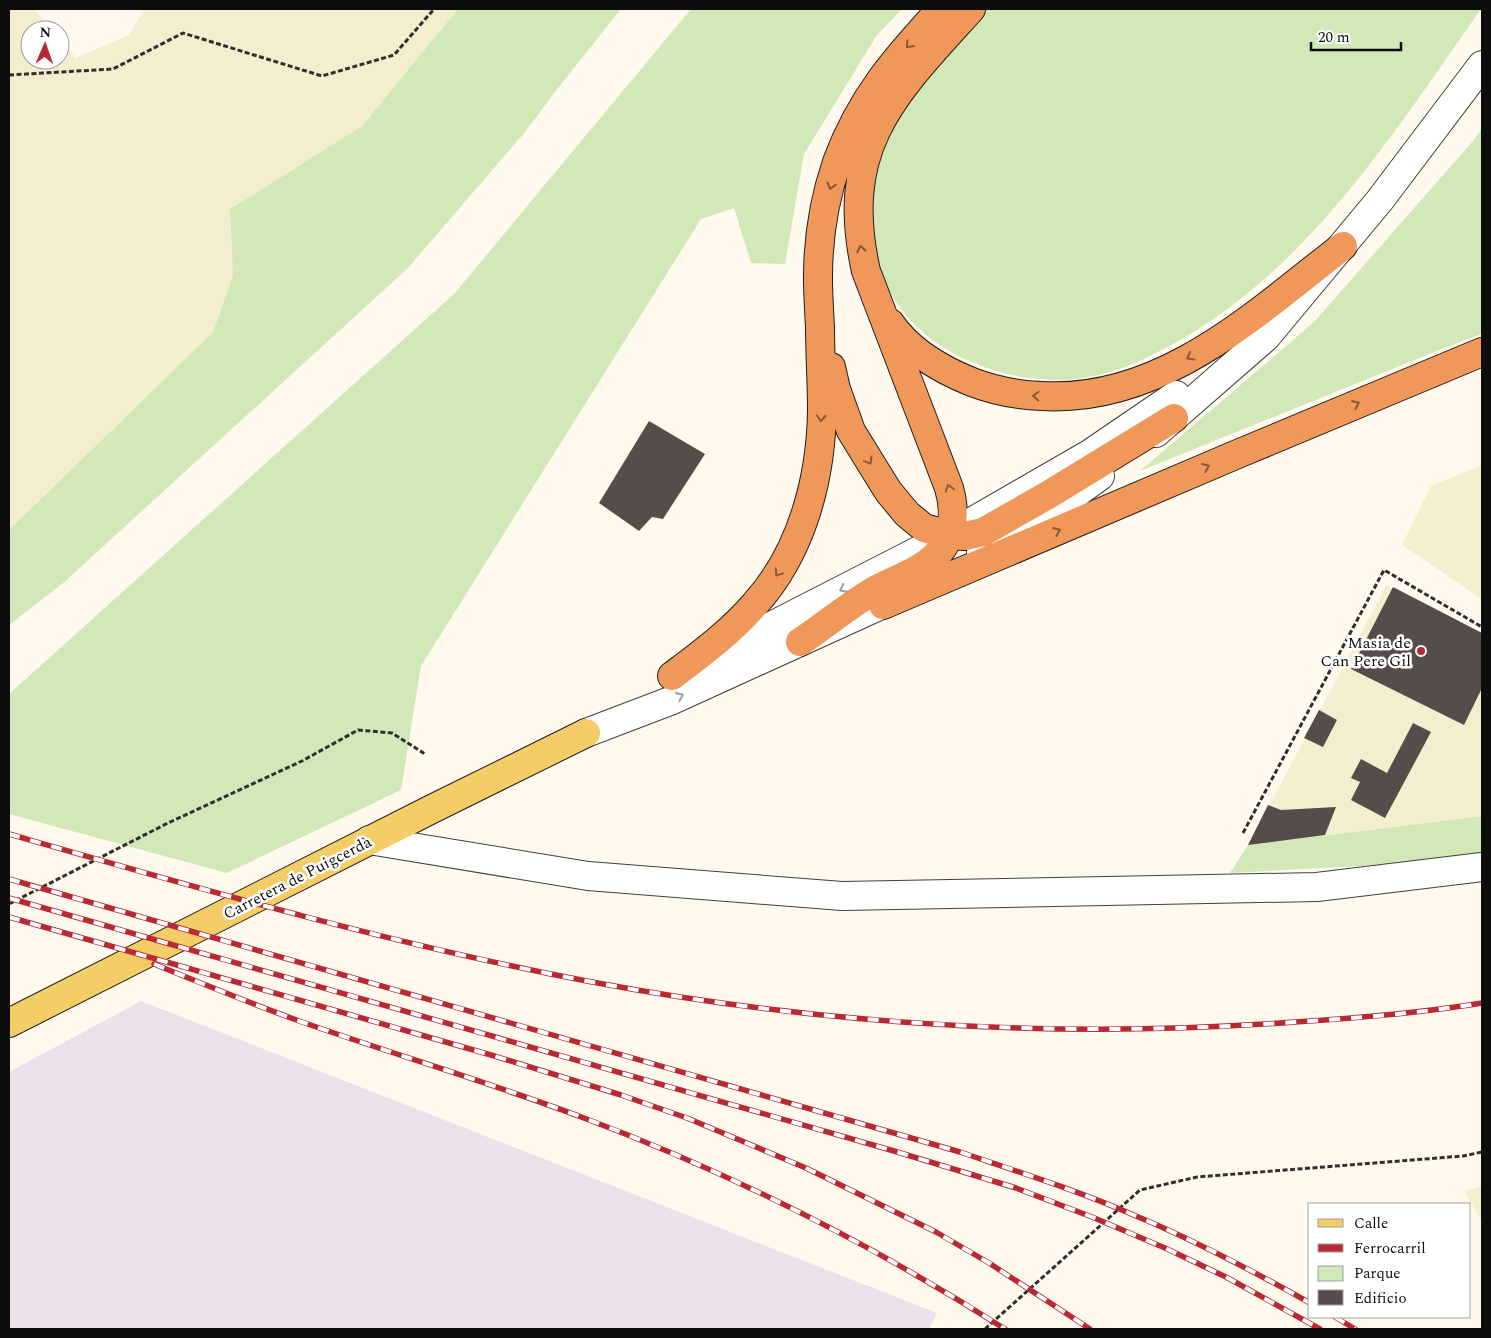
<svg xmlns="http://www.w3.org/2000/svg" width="1491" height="1338" font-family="Spectral,serif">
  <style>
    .industrial { fill: #eae1eb }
    .farmland { fill: #f3efce }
    .green { fill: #d2e8b8 }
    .building { fill: #554d49 }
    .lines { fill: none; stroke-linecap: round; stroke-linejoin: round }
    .minor-casing { stroke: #404040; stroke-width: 30 }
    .major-casing { stroke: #1e1e1e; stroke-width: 30 }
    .highway-casing { stroke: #1e1e1e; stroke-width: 30 }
    .path { stroke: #2f2f2f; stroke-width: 3; stroke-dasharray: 5 2.5; stroke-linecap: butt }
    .minor { stroke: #fff; stroke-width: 28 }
    .major { stroke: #f5cd66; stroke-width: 28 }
    .highway { stroke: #f09859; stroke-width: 28 }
    .rail-casing { stroke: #b92835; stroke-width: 5.5 }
    .rail { stroke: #fff; stroke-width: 4; stroke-dasharray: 11; stroke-linecap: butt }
    .oneway { stroke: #8a5937 }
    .oneway2 { stroke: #9e9e9e }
    .poi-dot { fill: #b92835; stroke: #fff; stroke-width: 2 }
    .labels { text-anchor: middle; stroke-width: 5; stroke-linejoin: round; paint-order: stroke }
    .poi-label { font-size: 16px; fill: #0d0d0d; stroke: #fff; text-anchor: end }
    .street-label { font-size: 16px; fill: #0d0d0d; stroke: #fff }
  </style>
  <rect width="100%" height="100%" fill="#fffaed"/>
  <path class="industrial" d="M141,1001L937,1313L929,1329H9V1072Z"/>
  <path class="farmland" d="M9,9H34L52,30H30V60H60V39L76,58L129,35L143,12L141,9H458L362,126L230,209L233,276L213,332L9,530Z
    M1482,465V599L1402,545L1431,486Z
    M1386,585L1482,640V816L1248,845L1383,592Z
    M1482,1186V1222L1464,1191Z"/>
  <path class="green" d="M458,9H621L558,88L525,132L408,268L62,584L9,625V530L213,332L233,276L230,209L362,126Z
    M691,9H902L877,35L804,154L785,264L751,263L734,208L701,219L421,666L401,790L227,873L9,814V694L454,294Z
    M986,9H1481C1388,141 1299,285 1148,357C1123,370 1091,379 1063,380C988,381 906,344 880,270C878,263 874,256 873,249C867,217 873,182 882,150C884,143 888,137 891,130C914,83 952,47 986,9Z
    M1482,128V334L1449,346L1140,471L1314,322L1473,141Z
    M1482,816V857L1469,860L1230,873L1248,845Z"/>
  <path class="building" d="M649,421L705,454L663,519L652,517L639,531L599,503Z
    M1393,587L1482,633V688L1464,725L1351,669Z
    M1319,710L1337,720L1323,747L1304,738Z
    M1413,723L1431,732L1385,818L1351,800L1360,782L1351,778L1361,759L1387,773Z
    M1268,805L1281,810L1336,807L1325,835L1248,845Z"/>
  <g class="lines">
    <g class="minor-casing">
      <path id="minor" d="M1156,433L1266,337L1380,200L1482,65
        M981,553L1056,508L1100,476
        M699,663L949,535L1091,453L1176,395
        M586,733L670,701L903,595
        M369,840L588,876L842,896L1317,887L1482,867"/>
    </g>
    <g class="major-casing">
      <path id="major" d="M9,1023L432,809L586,733"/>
    </g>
    <g class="highway-casing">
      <path id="highway" d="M890,323C909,351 942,370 972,382C995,391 1018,395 1042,396C1162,403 1255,314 1343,246
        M831,367L836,389L851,431L888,491L907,514L924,528L949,535L965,536L983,532L1048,495L1174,418
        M883,605L1240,453L1482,352
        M800,642C824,626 848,606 873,591C890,581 911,575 927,563C953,545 957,516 949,488L866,271C838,146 893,95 971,9
        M672,676C701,654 731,632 755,604C802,552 821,479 822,410C822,383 820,355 820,327C819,310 818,294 818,277C818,239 825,197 837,162C861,97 896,58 941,9"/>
    </g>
    <path class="path" d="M9,75L113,69L183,33L322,76L394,55L434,9
      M1243,833L1384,570L1482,627
      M9,904L168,823L302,761L358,730L392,733L425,754
      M985,1329L1140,1190L1197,1177L1463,1156L1482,1152"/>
    <use href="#minor" class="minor"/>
    <use href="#major" class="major"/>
    <use href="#highway" class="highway"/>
    <g class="rail-casing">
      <path id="rail" d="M9,834C201,889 394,945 592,982C823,1025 1061,1039 1295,1022C1358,1018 1421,1013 1482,1003
        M9,879L960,1152C1019,1172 1079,1191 1136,1216C1196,1241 1253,1271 1310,1303
        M9,898L894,1151L1016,1188L1092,1217L1165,1248L1226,1277L1320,1329
        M9,917L491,1055L621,1095L687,1118L806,1168L936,1232L989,1263L1090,1329
        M154,964C203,984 252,1004 302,1022C396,1055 491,1083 584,1118C731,1173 873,1245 1005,1329
        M1335,1317L1355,1329"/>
    </g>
    <use href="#rail" class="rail"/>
  </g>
  <defs><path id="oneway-chevron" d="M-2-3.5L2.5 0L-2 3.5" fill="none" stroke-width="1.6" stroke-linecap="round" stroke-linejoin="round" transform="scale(1.25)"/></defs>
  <g class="oneway">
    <use href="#oneway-chevron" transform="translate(909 45) rotate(132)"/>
    <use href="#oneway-chevron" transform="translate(831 186) rotate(105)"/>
    <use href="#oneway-chevron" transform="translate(861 249) rotate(-100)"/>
    <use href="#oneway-chevron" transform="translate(1190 357) rotate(150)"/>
    <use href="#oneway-chevron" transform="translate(1036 396) rotate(-177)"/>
    <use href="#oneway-chevron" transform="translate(1356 404) rotate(-23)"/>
    <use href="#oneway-chevron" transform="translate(821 418) rotate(93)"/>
    <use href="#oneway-chevron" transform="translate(869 461) rotate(59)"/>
    <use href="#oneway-chevron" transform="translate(1206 467) rotate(-23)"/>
    <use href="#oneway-chevron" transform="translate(949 488) rotate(-108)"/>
    <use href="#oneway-chevron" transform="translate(1057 531) rotate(-23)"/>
    <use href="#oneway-chevron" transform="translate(778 573) rotate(124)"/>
  </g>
  <g class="oneway2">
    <use href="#oneway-chevron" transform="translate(843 589) rotate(153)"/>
    <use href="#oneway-chevron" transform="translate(680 696) rotate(-24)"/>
  </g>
  <circle class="poi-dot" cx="1421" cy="651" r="5"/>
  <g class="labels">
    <g class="poi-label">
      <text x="1411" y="648">Masia de<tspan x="1411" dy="18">Can Pere Gil</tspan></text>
    </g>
    <g class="street-label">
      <text transform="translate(297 877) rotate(-27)" y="6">Carretera de Puigcerdà</text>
    </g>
  </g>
  <rect width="1491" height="1338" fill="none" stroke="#0d0d0d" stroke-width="20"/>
  <rect x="1308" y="1203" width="162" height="115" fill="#ffffff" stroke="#9e9e9e"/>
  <rect x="1318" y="1219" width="25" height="8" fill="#f5cd66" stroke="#9e9e9e"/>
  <text x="1354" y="1228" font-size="15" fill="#0d0d0d">Calle</text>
  <rect x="1318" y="1244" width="25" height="8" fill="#b92835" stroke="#9e9e9e"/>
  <text x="1354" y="1253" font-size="15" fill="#0d0d0d">Ferrocarril</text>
  <rect x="1318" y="1266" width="25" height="15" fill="#d2e8b8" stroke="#9e9e9e"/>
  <text x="1354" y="1278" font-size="15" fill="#0d0d0d">Parque</text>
  <rect x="1318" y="1290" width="25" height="15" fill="#554d49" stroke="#9e9e9e"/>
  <text x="1354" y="1303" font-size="15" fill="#0d0d0d">Edificio</text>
  <g transform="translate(45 45) rotate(2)"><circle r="24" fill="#ffffff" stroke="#9e9e9e"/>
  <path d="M0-4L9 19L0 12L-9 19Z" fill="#b92835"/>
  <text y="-8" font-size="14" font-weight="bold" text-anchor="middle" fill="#0d0d0d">N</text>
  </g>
  <path d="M1311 42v8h90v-8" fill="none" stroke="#0d0d0d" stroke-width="2.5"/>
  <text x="1318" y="42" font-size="15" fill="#0d0d0d" stroke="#ffffff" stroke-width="4" paint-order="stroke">20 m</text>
</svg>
